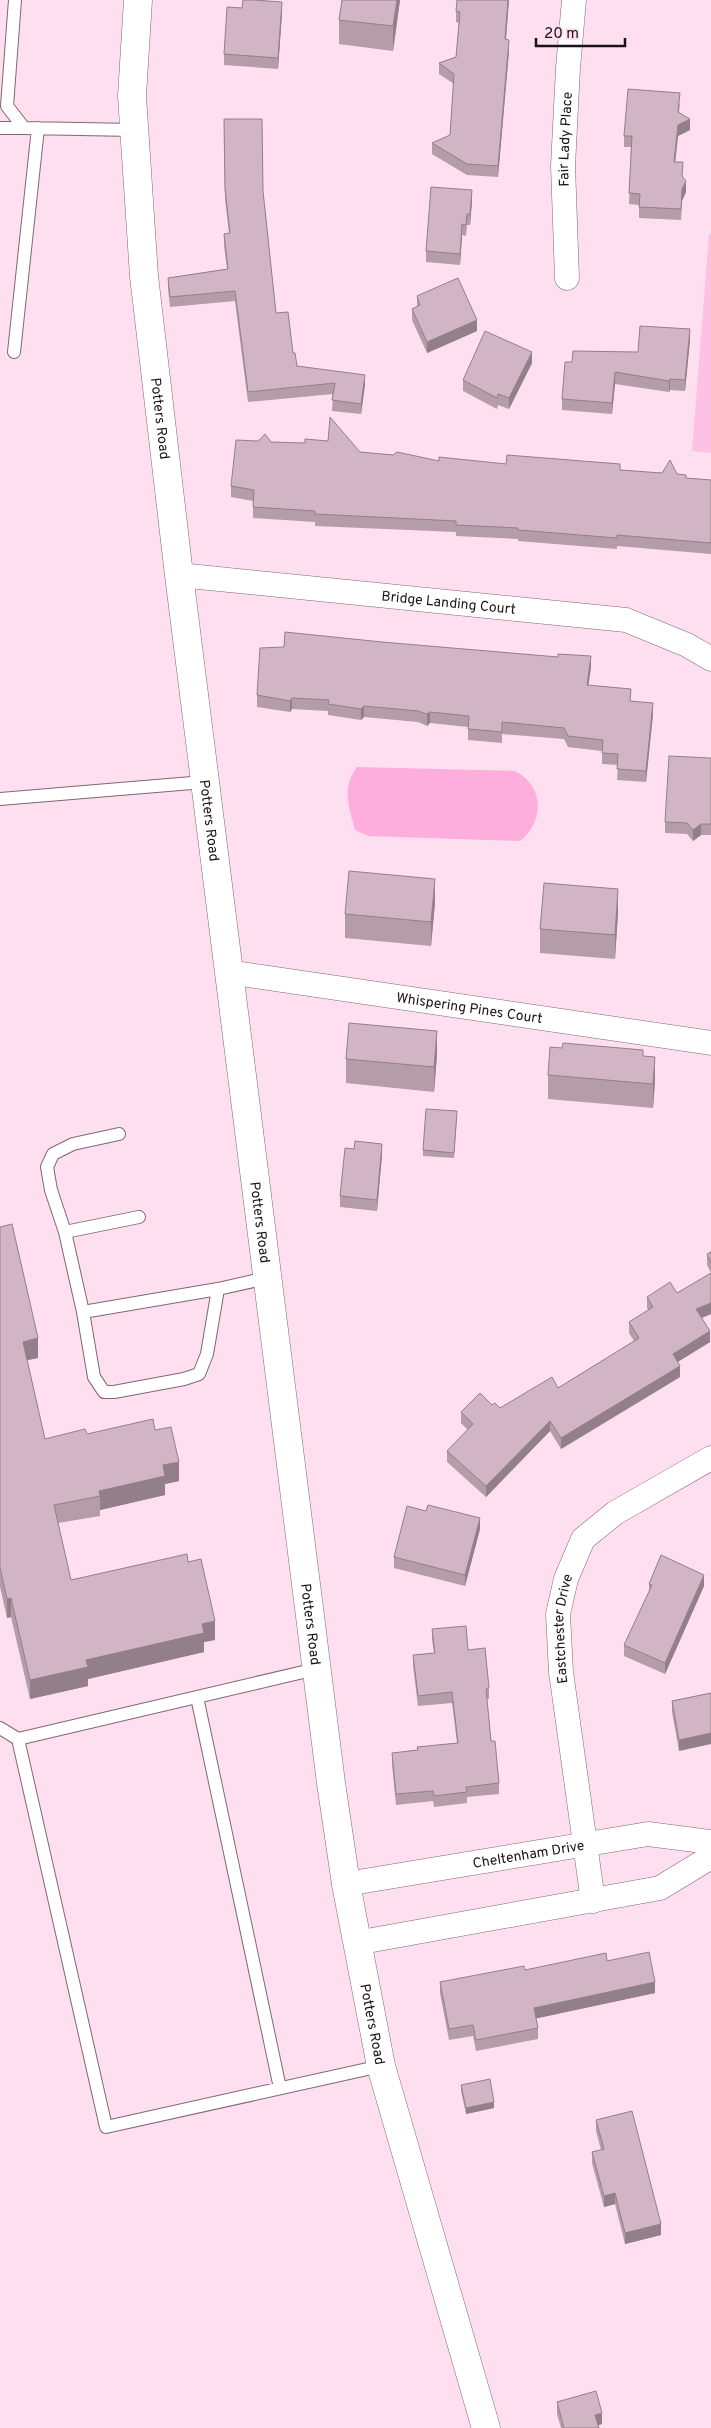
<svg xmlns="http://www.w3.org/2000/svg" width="711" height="2428" font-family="Overpass,sans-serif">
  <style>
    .green { fill: #fdc2e3 }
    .water { fill: #feaedc }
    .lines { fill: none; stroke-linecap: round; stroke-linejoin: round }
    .service-casing { stroke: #806775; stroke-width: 14 }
    .minor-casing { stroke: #806775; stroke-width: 25 }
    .tertiary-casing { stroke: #806775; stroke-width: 29 }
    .service { stroke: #fff; stroke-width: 12 }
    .minor { stroke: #fff; stroke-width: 24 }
    .tertiary { stroke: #fff; stroke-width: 28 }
    .wall { fill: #b49ca9 }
    .shaded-wall { fill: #927f89 }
    .building { fill: #d1b5c4; stroke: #927f89 }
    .labels { text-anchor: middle; stroke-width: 5; stroke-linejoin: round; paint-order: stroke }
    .street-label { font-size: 14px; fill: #1b1217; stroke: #fddfef }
  </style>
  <rect width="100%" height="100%" fill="#fddfef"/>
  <path class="green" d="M709,234H711V453L692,451Z"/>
  <path class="water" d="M357,767L515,771C545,786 544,822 520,841L368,836L355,830C349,806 341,789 357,767Z"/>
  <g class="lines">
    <g class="service-casing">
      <path id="service" d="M15,0L7,106L24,128L135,130
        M0,128H24
        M14,352L38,128
        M0,799L204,782
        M65,1232L139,1217
        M218,1289L207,1354L199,1374L184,1379L114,1392H104L94,1377L83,1312L218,1289L267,1278
        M83,1312L65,1232L51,1190L47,1167L53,1154L73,1144L119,1134
        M316,1669L18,1739L106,2127L381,2066
        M197,1697L280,2088
        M0,1728L18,1739"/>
    </g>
    <g class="minor-casing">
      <g id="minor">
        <path id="s1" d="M567,278L563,166L568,68L574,0"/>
        <path id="s2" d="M179,575L626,620L687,645L711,659"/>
        <path id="s3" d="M228,972L711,1043"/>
        <path id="s4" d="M346,1884L648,1834L711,1842"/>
        <path id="s5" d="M593,1901L561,1672L558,1614L566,1579L583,1539L615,1513L711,1458"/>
        <path d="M356,1943L660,1888L711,1857"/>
      </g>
    </g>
    <g class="tertiary-casing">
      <g id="tertiary">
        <path id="s6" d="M138,0L132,96L144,276L179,575L331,1783L346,1884L381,2066L486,2428"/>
      </g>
    </g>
    <use href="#service" class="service"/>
    <use href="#minor" class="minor"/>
    <use href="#tertiary" class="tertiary"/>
  </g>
  <path class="wall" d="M342,0H400L393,51L339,44V20Z
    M509,0L506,39L509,51L498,177L467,175L432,154V143L450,135L454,84L439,74V63L456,57L459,23L456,22V11Z
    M282,13L278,69L224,65V54Z
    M680,104L679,112L690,130L678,136L675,162L683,177L686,192L682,201L681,220L639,218V205L629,204L631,147H624V136Z
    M224,119L263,191L276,313L293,353L297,366L365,385L361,414L332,411L333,394L248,402L235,301L170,307L168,288V278L227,269L224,245V234L229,233L225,199Z
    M472,201L470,225H467L466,236L462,235L460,265L426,262V251Z
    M417,296L477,331L427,353L412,320V309L417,307Z
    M690,340L685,391L670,390L669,392L615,384L612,414L562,410V399L572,362L638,352Z
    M532,363L509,409L498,405L497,409L463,391V380Z
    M271,442L439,461L620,470L677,474L686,478L711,480V554L617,546V549L518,541V539L456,536V532L315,526V522L253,518V501L231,497V486Z
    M591,667L588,685L631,701L653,714L646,782L617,780L618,765L602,764V751L568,747L564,739L502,734V743L468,740V727L430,723L427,726L418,722L364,717L361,720L328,715V711L292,709L290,712L257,707V695Z
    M711,758V835H701L693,841L687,834L665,833V822Z
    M435,903L431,946L345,938V914Z
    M618,913L615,959L540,953V929Z
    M437,1055L434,1092L346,1083V1059Z
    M548,1075L655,1081L653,1108L548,1099Z
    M457,1117L454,1158L423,1156V1150Z
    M382,1155L377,1211L340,1207V1196Z
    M0,1227L38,1358L27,1360L45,1439L87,1434L155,1430L179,1481L165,1484V1495L100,1510V1516L58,1523L71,1580L188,1562L215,1640L204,1642V1652L88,1679V1686L30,1699L11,1617L7,1618L0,1587Z
    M711,1252V1314L702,1318L710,1342L677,1362L680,1377L561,1449L550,1431L486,1497L447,1462V1451L468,1430L461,1423V1412L492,1405L500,1408L558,1388L634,1341L629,1333V1322L649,1310L647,1308V1297L677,1293L711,1273L707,1265V1254Z
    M480,1529L465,1586L394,1568V1557Z
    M649,1584L704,1586L665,1674L624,1656V1645L649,1592Z
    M432,1629L468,1650L489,1688V1699H487L491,1741L499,1783V1794L467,1797V1803L434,1807L433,1801L396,1805L392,1764V1753L417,1750V1747L457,1743L452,1703L418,1706L413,1666V1655L434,1653L432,1640Z
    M711,1693L679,1751L672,1712V1701Z
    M607,1961L655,1993L536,2018L538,2028V2039L476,2051L473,2036L449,2040L440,1993V1982L525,1970Z
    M461,2085L494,2108L466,2114L461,2091Z
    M596,2120L661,2235L625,2244L615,2204L604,2207L592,2163V2152L601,2150L596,2131Z
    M557,2402L602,2424L598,2425L599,2428H561L557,2414Z"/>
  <path class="shaded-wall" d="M397,0H400L393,51V26Z
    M508,0H509L505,50V39Z
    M282,2V13L278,69V58Z
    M509,40V51L498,177V166Z
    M690,119V130L678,136L674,173V162L678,125Z
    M686,181V192L682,201L681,220L682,189Z
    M472,190V201L470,225V214Z
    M462,224V235L460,265V254Z
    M477,320V331L427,353V342Z
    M690,329V340L685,391V380Z
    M532,352V363L509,409V398Z
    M615,372V384L612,414V403Z
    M365,375V385L361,414V404Z
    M670,379V390L669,392V381Z
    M591,656V667L587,696V685Z
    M292,698V709L290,712V701Z
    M653,703V714L646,782V771Z
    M364,706V717L361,720V709Z
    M430,712V723L427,726V714Z
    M701,824V835L693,841V830Z
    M435,879V903L431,946V922Z
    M618,889V913L615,959V935Z
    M437,1031V1055L434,1092V1067Z
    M655,1057V1081L653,1108V1084Z
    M382,1144V1155L377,1211V1200Z
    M711,1303V1314L696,1320V1309Z
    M710,1331V1342L673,1365V1354Z
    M38,1338V1358L23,1361V1342Z
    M680,1366V1377L561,1449V1438Z
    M550,1421V1431L486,1497V1486Z
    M179,1462V1481L165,1484V1495L100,1510V1496L99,1491L163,1465Z
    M480,1518V1529L465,1586V1575Z
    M704,1575V1586L665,1674V1663Z
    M11,1598V1617L7,1618V1599Z
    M215,1621V1640L204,1642V1652L88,1679V1686L30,1699V1680L86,1660L202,1624Z
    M711,1733V1744L679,1751V1740Z
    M655,1982V1993L534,2019V2008Z
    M494,2102V2108L466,2114V2108Z
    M615,2193V2204L604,2207V2196Z
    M661,2224V2235L625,2244V2233Z
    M602,2413V2424L595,2426V2415Z"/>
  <path class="building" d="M243,0H254L282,2L278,58L224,54L227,7L242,8Z
    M342,0H397L393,26L339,20Z
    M457,0H508L505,39L509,40L498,166L467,164L432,143L450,135L454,74L439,63L456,57L460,12L456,11Z
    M628,89L680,93L678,112L690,119L678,125L674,162H683L682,176L686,181L682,189L681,209L639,207L640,194L629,193L632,136H624Z
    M224,119H262L263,191L276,313L288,312L293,353H295L297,366L365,375L361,404L332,400L335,383L248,392L235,291L170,297L168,278L228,269L224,234L230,233L225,189Z
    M431,187L472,190L470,214H467L466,225L462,224L460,254L426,251Z
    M458,278L477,320L427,342L412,309L420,305L417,296Z
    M640,326L690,329L685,380L670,379L669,381L615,372L612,403L562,399L565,362H572L573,351L638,352Z
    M485,331L532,352L509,398L498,394L497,398L463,380Z
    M330,417L360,452L393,455L397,452L439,461V457L506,464L507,455L620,464V470L662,473L670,460L677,474L686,475V478L711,480V543L617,535V538L518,530V528L456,525V521L315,514V511L253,507L254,490L231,486L236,440L258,441L265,434L271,442L305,443V439L328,441Z
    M285,632L382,642L558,657V654L591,656L587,685L631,689L630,701L653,703L646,771L617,769L618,754L602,753L603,740L568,736L564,728L502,722V732L468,729L469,716L430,712L427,714L418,711L364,706L361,709L328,704L329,700L292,698L290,701L257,695L260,648L284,647Z
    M669,756L711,758V824H701L693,830L687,823L665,822Z
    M349,871L435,879L431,922L345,914Z
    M544,883L618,889L615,935L540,929Z
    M349,1023L437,1031L434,1067L346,1059Z
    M563,1043L643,1050V1056L655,1057L653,1084L548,1075L550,1047L562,1048Z
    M426,1109L457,1111L454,1153L423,1150Z
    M355,1141L382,1144L377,1200L340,1196L345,1148L354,1149Z
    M12,1224L38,1338L23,1342L45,1439L85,1429L87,1434L153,1419L155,1430L171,1427L179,1462L163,1465L165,1476L99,1491L100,1496L54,1505L71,1580L187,1554L188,1562L201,1559L215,1621L202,1624L204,1633L86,1660L88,1667L30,1680L11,1598L7,1599L0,1568V1227Z
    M711,1252V1263L707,1254Z
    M711,1273V1303L696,1309L710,1331L673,1354L680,1366L561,1438L550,1421L486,1486L447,1451L473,1424L461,1412L480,1393L492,1405L495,1403L500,1408L552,1377L558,1388L639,1338L629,1322L653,1307L647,1297L670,1282L677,1293Z
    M428,1505L480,1518L465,1575L394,1557L407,1506L426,1511Z
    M661,1555L704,1575L665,1663L624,1645L652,1585L649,1584Z
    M466,1626L468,1650L485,1648L489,1688L486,1689L491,1741H495L499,1783L466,1787L467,1792L434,1796L433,1791L396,1794L392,1753L418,1750L417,1747L458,1743L452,1692L418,1696L413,1655L435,1653L432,1629Z
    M711,1693V1733L679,1740L672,1701Z
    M649,1952L655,1982L534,2008L538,2028L476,2040L473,2025L449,2029L440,1982L524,1966L525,1970L606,1953L607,1961Z
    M490,2079L494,2102L466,2108L461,2085Z
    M632,2111L661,2224L625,2233L615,2193L604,2196L592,2152L604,2149L596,2120Z
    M596,2391L602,2413L595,2415L599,2428H564L557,2402Z"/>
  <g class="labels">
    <g class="street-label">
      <text dy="5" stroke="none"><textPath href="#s1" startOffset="139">Fair Lady Place</textPath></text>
      <text dy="5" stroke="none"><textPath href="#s6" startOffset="420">Potters Road</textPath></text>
      <text dy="5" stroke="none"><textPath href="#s2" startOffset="271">Bridge Landing Court</textPath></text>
      <text dy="5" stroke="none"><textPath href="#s6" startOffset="825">Potters Road</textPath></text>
      <text dy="5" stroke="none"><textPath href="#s3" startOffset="244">Whispering Pines Court</textPath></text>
      <text dy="5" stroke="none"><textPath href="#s6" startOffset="1230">Potters Road</textPath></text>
      <text dy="5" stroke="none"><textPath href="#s6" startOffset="1635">Potters Road</textPath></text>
      <text dy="5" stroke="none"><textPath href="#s5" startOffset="275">Eastchester Drive</textPath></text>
      <text dy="5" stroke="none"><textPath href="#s4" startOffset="185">Cheltenham Drive</textPath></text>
      <text dy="5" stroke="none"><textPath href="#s6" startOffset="2040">Potters Road</textPath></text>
    </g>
  </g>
  <path d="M536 38v8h89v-8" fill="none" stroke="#1b1217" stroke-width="2.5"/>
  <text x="544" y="38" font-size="15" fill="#1b1217" stroke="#fddfef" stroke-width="4" paint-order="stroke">20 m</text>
</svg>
